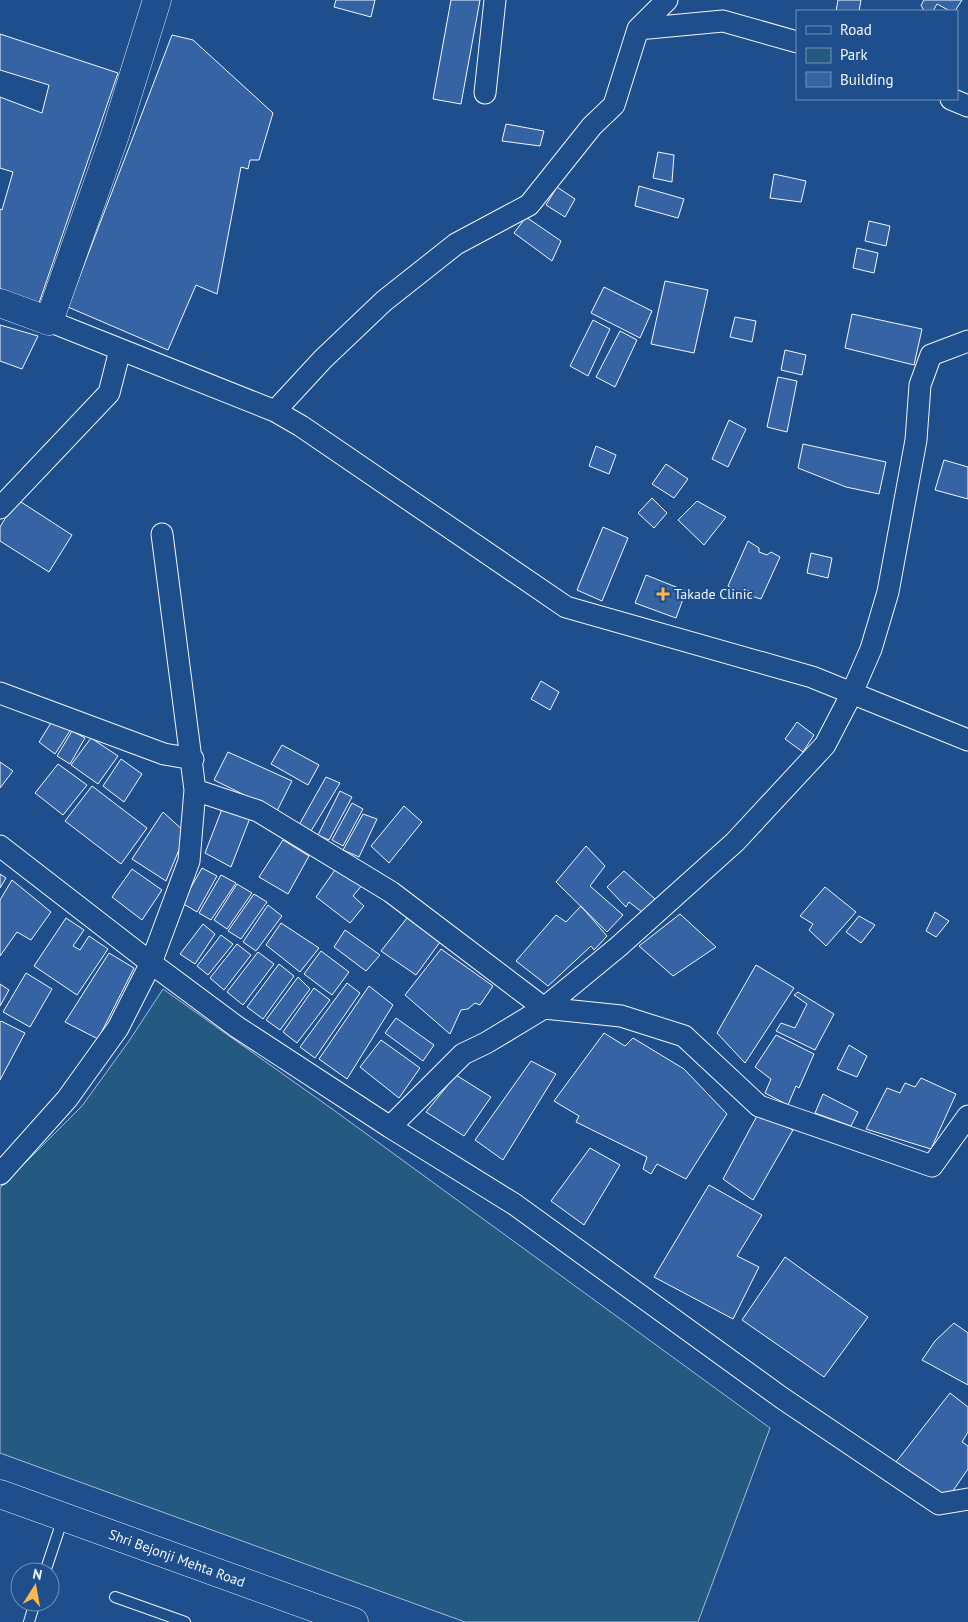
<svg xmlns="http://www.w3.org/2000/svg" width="968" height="1622" font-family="'PT Sans',sans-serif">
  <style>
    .green { fill: #245a82; stroke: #a8bbd7 }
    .building { fill: #3563a3; stroke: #f2f6ff }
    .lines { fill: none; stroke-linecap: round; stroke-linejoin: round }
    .lane-casing { stroke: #f2f6ff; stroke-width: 12 }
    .street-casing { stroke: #f2f6ff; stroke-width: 23 }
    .secondary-casing { stroke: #f2f6ff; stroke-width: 29 }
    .lane { stroke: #1f4e8c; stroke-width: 10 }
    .street { stroke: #1f4e8c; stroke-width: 21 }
    .secondary { stroke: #1f4e8c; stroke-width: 28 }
    .poi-dot { fill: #ffb74d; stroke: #1f4e8c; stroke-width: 2 }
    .labels { text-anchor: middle; stroke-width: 4; stroke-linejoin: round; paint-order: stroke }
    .poi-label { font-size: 14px; fill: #f2f6ff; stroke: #1f4e8c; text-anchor: start }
    .street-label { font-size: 14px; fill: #f2f6ff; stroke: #1f4e8c }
  </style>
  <rect width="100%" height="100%" fill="#1f4e8c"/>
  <path class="green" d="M163,989L335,1111L770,1428L698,1622H465L0,1453V1188L82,1106L129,1041Z"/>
  <path class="building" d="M336,0H375L371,17L334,7Z
    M451,0H480L461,104L433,99Z
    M838,0H861L859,11H836Z
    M924,0H962L955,11H950L937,4L933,11H924L921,5Z
    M0,34L118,73L39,303L0,289V209L2,210L13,172L0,168V97L42,113L49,85L0,70Z
    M172,35L193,40L273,113L259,160H250L248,169L241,167L217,294L196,285L168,350L68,307Z
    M506,124L544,131L540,146L502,141Z
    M658,152L674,155L672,182L653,178Z
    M774,174L806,181L801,202L770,198Z
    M639,186L684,199L678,218L635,206Z
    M557,187L575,199L565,217L546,205Z
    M526,217L561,241L552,261L514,233Z
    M869,221L890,226L886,246L865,241Z
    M857,248L878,253L874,273L853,268Z
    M665,281L708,290L694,353L651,344Z
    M604,287L652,311L640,338L591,313Z
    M852,314L922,329L914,365L845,348Z
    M735,317L756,321L752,342L730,337Z
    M593,320L610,329L588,376L570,366Z
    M0,325L38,336L22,369L0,361Z
    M620,331L637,340L615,387L596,377Z
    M785,350L806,355L802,375L781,370Z
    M778,377L797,381L787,432L767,427Z
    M729,420L746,429L728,467L712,459Z
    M803,444L886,462L879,494L846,487L798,468Z
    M596,446L616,455L609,474L589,466Z
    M944,460L968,467V499L935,490Z
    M666,464L688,479L674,498L652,484Z
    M652,498L667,513L654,528L638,513Z
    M697,501L726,517L704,545L678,520Z
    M21,502L72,535L49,572L0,541V527L12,507Z
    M603,527L628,538L602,601L577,590Z
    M748,541L759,548V552L767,555L771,552L780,557L761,599L751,596L750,591L744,589L741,594L728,586Z
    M811,553L832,558L828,578L807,573Z
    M646,575L686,591L676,618L635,603Z
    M541,681L559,692L550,710L531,699Z
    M54,718L71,729L55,754L39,742Z
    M797,722L814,735L803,752L785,739Z
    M72,731L85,738L70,764L57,756Z
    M91,738L118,756L98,784L71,765Z
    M282,745L319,765L308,785L271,764Z
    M228,752L292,781L277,811L214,780Z
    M121,759L142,774L124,802L103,786Z
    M0,762L13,771L0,788Z
    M58,764L87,785L63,815L35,793Z
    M326,777L340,783L311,831L299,825Z
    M92,786L147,828L121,864L65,821Z
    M340,791L352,797L329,840L318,835Z
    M352,803L363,809L343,846L332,840Z
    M404,806L422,822L389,863L371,846Z
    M222,809L250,818L231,867L205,853Z
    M163,812L186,833L166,881L132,859Z
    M363,814L377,819L359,857L343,850Z
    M283,840L309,856L288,894L259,877Z
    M586,846L605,866L590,886L623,915L607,932L556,882Z
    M337,867L363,884L353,896L364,906L350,923L316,897Z
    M202,868L217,876L197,912L182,903Z
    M132,869L162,890L142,920L112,897Z
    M624,871L655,899L642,912L629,902L626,907L607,887Z
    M0,874L6,878L0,888Z
    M221,875L236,883L211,920L199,913Z
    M12,880L51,912L31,940L17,932L0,956V900Z
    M237,884L252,893L227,929L214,920Z
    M825,887L856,912L826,946L809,930L813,924L800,916Z
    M254,894L267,902L241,939L228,931Z
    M268,905L282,916L256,951L243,942Z
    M581,906L607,936L594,950L591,946L548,986L516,961L556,915L566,922Z
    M935,912L949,921L936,937L926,931Z
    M680,914L716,947L673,976L639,946Z
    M859,916L875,925L861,943L846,932Z
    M66,918L84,930L73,946L80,950L89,936L108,949L77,995L34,966Z
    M407,918L440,942L416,975L381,951Z
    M281,923L319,948L300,972L266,945Z
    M203,924L215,934L195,964L180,954Z
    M345,930L380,955L366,971L334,947Z
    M221,935L233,944L208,975L197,966Z
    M237,944L251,955L224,990L210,978Z
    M441,949L493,986L480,1005L475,1003L468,1009L461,1010L450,1034L405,995Z
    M321,951L349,972L332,995L304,974Z
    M258,952L274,964L243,1005L227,992Z
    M109,953L134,968L98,1039L65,1022Z
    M279,964L294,976L263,1019L247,1007Z
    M756,965L794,988L745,1063L717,1033Z
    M26,973L52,989L30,1027L3,1012Z
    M298,977L310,989L280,1030L266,1020Z
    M347,983L360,993L315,1058L300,1047Z
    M0,984L9,990L0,1006Z
    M369,986L393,1005L347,1079L319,1059Z
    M314,988L330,1000L297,1043L283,1032Z
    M798,992L834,1014L815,1050L776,1031L781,1023L795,1028L807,1004L794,995Z
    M396,1018L434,1045L423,1061L385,1033Z
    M1,1021L25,1033L0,1080V1022Z
    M604,1033L625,1046L633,1038L684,1069L727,1114L686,1179L657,1164L651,1174L643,1169L647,1157L576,1122L579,1116L554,1101Z
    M776,1035L814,1054L799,1088L796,1086L788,1105L765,1093L771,1079L755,1067Z
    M381,1040L420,1068L399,1098L360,1067Z
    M849,1045L867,1056L857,1077L837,1069Z
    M531,1061L556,1074L503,1160L475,1140Z
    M456,1075L491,1097L464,1136L426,1112Z
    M921,1078L956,1094L931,1149L866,1129L887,1088L900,1093L905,1083L915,1087Z
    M823,1094L858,1112L851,1126L815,1113Z
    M758,1114L793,1130L753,1200L723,1179Z
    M590,1148L620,1165L584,1225L551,1201Z
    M709,1185L762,1215L737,1256L759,1267L733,1319L654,1277Z
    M785,1257L868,1317L824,1377L742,1320Z
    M954,1323L968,1333V1385L922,1360L935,1341Z
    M950,1393L968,1407V1432L962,1442L968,1446V1469L948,1498L896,1462Z"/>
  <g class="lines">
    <g class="lane-casing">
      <path id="lane" d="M45,1572L63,1518
        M115,1597L185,1622
        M29,1622L35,1602"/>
    </g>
    <g class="street-casing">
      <path id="street" d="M638,29L723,21L797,42
        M485,93L495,0
        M951,99L968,106
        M49,321L275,411L301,426L566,607L812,677L968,740
        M275,411L323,359L384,301L456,244L529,205L592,126L614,105L638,29L667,0
        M0,508L109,393L120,350
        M162,534L195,790L189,861L151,963L237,1027L390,1127L514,1204L782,1398L939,1504L968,1499
        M0,693L164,754L193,759
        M195,790L258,811L391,892L544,1008L621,1016L684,1036L759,1106L932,1166L968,1116
        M0,846L151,963L118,1028L67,1099L0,1174
        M390,1127L463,1054L486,1043L544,1008L618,947L735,842L825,745L851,695L871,649L888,592L916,440L920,385L931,355L968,341"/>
    </g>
    <g class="secondary-casing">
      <path id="secondary" d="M0,303L49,321L115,135L157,0
        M0,1494L354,1622"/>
    </g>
    <use href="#lane" class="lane"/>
    <use href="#street" class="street"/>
    <use href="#secondary" class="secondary"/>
  </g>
  <path class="poi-dot" d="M660.5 586.5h5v5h5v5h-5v5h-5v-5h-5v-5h5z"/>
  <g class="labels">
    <g class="poi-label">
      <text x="674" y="599">Takade Clinic</text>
    </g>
    <g class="street-label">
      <text transform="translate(177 1558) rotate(20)" y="5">Shri Bejonji Mehta Road</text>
    </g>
  </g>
  <rect x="796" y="10" width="162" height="90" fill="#1f4e8c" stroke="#7391ba"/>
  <rect x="806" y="26" width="25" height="8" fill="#1f4e8c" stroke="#7391ba"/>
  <text x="840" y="35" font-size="15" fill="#f2f6ff">Road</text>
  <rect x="806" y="48" width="25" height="15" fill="#245a82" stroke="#7391ba"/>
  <text x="840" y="60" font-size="15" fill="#f2f6ff">Park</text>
  <rect x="806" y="72" width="25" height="15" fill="#3563a3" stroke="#7391ba"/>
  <text x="840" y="85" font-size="15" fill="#f2f6ff">Building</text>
  <g transform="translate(35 1587) rotate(11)"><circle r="24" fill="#1f4e8c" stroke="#7391ba"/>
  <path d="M0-4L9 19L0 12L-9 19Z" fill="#ffb74d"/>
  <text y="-8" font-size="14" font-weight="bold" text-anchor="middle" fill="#f2f6ff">N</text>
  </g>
</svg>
